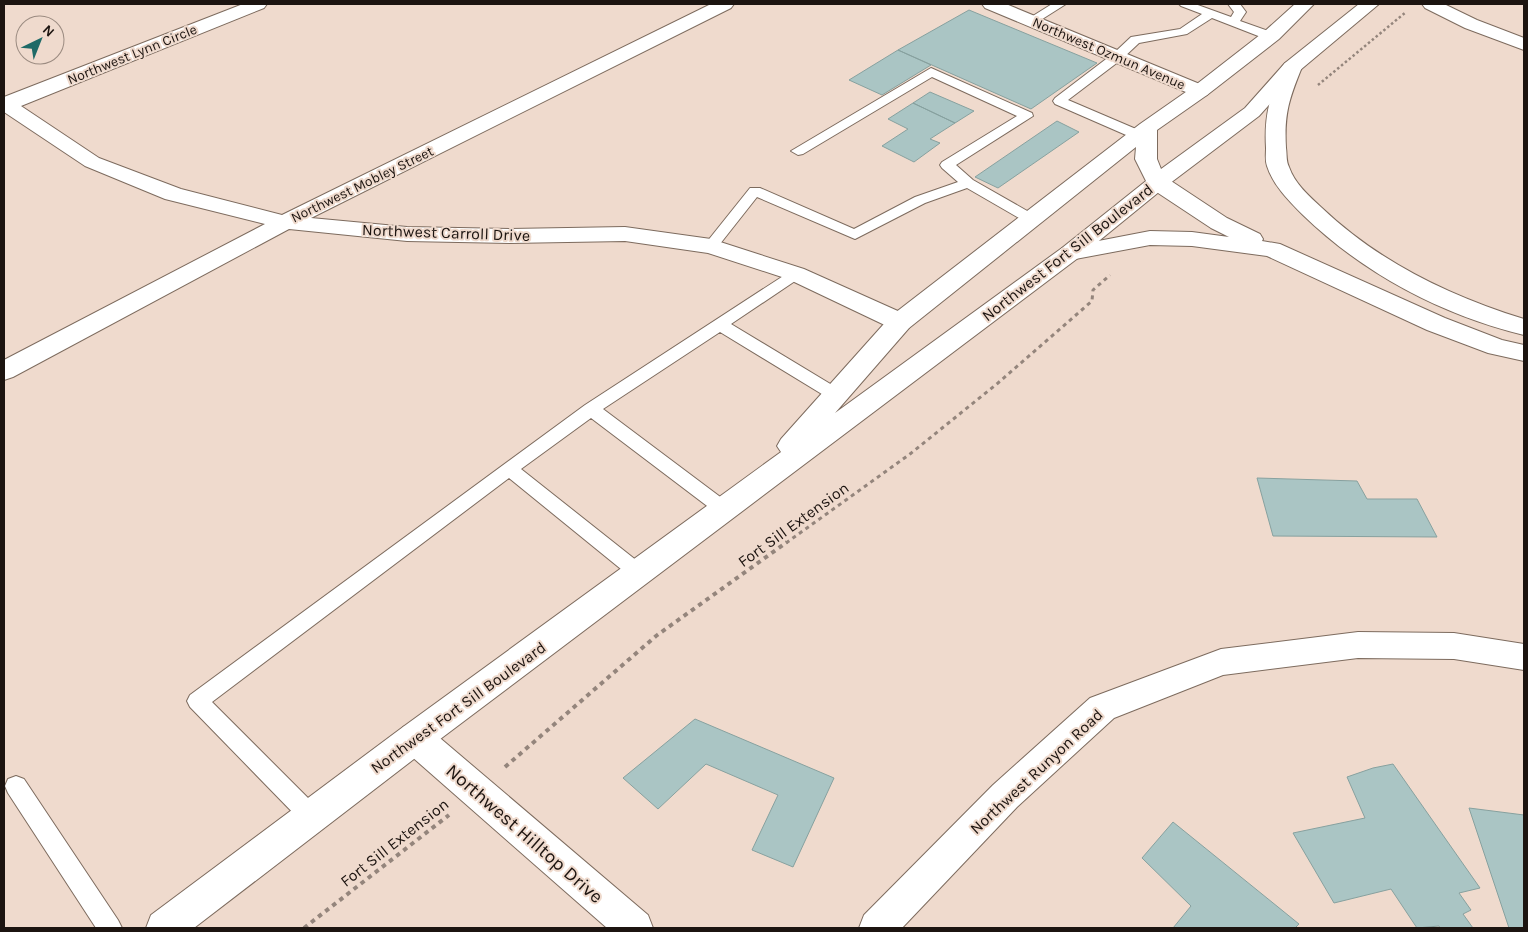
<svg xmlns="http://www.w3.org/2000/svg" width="1528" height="932" font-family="Karla,sans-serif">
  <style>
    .building { fill: #aac5c4; stroke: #87a19f }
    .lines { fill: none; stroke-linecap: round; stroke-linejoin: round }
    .service-casing { stroke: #7d6b5e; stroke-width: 2 }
    .minor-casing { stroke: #7d6b5e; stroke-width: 2 }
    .tertiary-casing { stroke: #7d6b5e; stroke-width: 2 }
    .primary-casing { stroke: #7d6b5e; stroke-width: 2 }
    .trunk-casing { stroke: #7d6b5e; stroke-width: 2 }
    .path-far2 { stroke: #94857c; stroke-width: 2.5; stroke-dasharray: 2.5 2.5; stroke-linecap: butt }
    .path-far1 { stroke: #94857c; stroke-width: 3; stroke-dasharray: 4 4; stroke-linecap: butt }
    .path { stroke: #94857c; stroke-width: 4; stroke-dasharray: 4.5 4.5; stroke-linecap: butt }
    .service { fill: #fff; fill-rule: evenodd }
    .minor { fill: #fff; fill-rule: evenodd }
    .tertiary { fill: #fff; fill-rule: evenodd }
    .primary { fill: #fff; fill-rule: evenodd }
    .trunk { fill: #fff; fill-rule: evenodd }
    .labels { text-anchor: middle; stroke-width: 4; stroke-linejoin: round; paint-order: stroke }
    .far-street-label { font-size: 14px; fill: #1c1410; stroke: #efdacd }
    .street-label { font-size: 16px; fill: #1c1410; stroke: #efdacd }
    .near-street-label { font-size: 19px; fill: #1c1410; stroke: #efdacd }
  </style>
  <rect width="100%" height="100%" fill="#efdacd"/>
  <path class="building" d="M969,10L1097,63L1031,109L898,50Z
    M898,50L931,65L882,95L849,80Z
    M930,92L974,111L955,123L913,103Z
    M913,103L955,123L930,139L940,143L914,162L882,146L908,129L888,119Z
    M1057,121L1079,132L998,188L975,177Z
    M1257,478L1357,481L1367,499H1417L1437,537L1273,536Z
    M695,719L834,778L793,867L752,850L778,795L706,764L658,809L623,778Z
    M1393,764L1480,888L1459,893L1471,910L1463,914L1473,928H1440L1439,926L1417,928L1391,889L1334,903L1293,833L1365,818L1347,777L1373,768Z
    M1469,808L1524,815V928H1509Z
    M1173,822L1299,924L1295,928H1173L1191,906L1142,858Z"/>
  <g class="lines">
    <g class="service-casing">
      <path id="service" d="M1052,4H1066L1036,23H1028L1026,21L1028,19Z
        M1179,4H1195L1231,17L1234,12L1228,4H1240L1246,12L1240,21L1274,33L1276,36L1274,39H1266L1212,18L1187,34L1139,43L1122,59L1068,100L1143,132L1145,135L1143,138H1133L1055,104L1053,101L1055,98L1114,53L1131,37L1180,29L1202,14L1181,6Z
        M931,68L1032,113L1033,116L956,165L973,180L1036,216L1038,219L1036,222H1026L967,188L925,203L855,239L757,197L716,249H706L704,246L706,243L750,188H760L854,229L915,197L958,182L942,168L940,165L942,162L1017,116L932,77L803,154L798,155L791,151Z
        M796,269L801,271L803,274L801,277L731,324L842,391L844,395L842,399L836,401L830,399L720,332L603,409L731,505L734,510L731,515L725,517L719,515L591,418L521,469L646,568L648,573L646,578L639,581L632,578L509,478L212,702L319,809L322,816L319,823L311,826L303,823L190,707L187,701L190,695L585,405L791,271Z
        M16,776L24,779L118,920L122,928H96L8,793L5,786L8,779Z"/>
    </g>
    <g class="minor-casing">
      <path id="minor" d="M243,4H267L264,8L21,106L99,158L181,189L282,215L711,4H734L731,8L311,218L407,227L510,229L625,227L711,239L804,269L909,316L912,322L909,328L900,330L891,328L788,279L708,253L625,241L510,243L407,241L289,229L13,377L4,380V360L265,224L165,199L85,166L4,112V97Z
        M982,4H1006L1207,87L1210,91L1207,95L1200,97L1193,95L985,8Z
        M1358,632L1454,633L1524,644V670L1454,659L1358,658L1223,675L1114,718L1017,807L902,928H859L864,915L993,785L1090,698L1221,649Z
        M415,723L427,727L648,915L653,928H607L403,749L398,738L403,727Z"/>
    </g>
    <g class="tertiary-casing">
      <path id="tertiary" d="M1157,176L1165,177L1227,218L1260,234L1263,239L1262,241L1280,244L1445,318L1502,340L1524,345V361L1488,353L1427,330L1267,256L1192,246L1150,245L1070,260L1062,258L1058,253L1062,248L1150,231L1192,232L1229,237L1211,228L1149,187L1146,182L1149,177Z"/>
    </g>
    <g class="primary-casing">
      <path id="primary" d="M1295,4H1314L1279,39L1207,95L1157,130V159L1161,169L1245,108L1285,63L1359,4H1379L1299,71L1259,116L1165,187L1078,258L427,749L194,928H146L151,915L403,727L781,452L777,446L781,439L891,316L1140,124L1193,87L1265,31ZM1136,147L1135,159L1146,181L1062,248L835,413L909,328Z"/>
    </g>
    <g class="trunk-casing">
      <path id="trunk" d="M1422,4H1444L1477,20L1524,38V50L1465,28L1425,8Z
        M1292,61L1299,63L1302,67C1289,99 1284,114 1286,148C1287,155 1286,161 1289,167C1295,184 1309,196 1322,208C1379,262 1449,296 1524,319V335C1442,315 1364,274 1303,215C1289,201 1273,185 1267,166C1265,160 1266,154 1266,148C1264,115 1270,97 1282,67L1285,63Z"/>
    </g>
    <path class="path-far2" d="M1318,85L1406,12"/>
    <path class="path-far1" d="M786,543L910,454L998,383L1092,301L1093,290L1110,275"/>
    <path class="path" d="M505,767L656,636L787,542
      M304,928L449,815"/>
    <use href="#service" class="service"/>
    <use href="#minor" class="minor"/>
    <use href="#tertiary" class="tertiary"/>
    <use href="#primary" class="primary"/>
    <use href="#trunk" class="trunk"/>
  </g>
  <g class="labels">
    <g class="far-street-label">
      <text transform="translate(1109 53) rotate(23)" y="5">Northwest Ozmun Avenue</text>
      <text transform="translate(132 54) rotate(-22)" y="5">Northwest Lynn Circle</text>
      <text transform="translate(362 184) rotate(-26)" y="5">Northwest Mobley Street</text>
    </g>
    <g class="street-label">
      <text transform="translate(446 232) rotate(2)" y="6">Northwest Carroll Drive</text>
      <text transform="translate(1067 252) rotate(-38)" y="6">Northwest Fort Sill Boulevard</text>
      <text transform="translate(793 524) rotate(-36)" y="6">Fort Sill Extension</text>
      <text transform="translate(458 707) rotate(-36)" y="6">Northwest Fort Sill Boulevard</text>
      <text transform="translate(1036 771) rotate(-43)" y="6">Northwest Runyon Road</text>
      <text transform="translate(394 842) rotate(-38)" y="6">Fort Sill Extension</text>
    </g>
    <g class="near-street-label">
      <text transform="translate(525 833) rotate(41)" y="7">Northwest Hilltop Drive</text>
    </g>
  </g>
  <rect width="1528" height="932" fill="none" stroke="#1c1410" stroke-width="10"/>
  <g transform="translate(40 40) rotate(43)"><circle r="24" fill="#efdacd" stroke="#9b8b81"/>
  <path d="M0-4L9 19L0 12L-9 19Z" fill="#1e6a67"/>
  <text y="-8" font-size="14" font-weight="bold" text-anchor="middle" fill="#1c1410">N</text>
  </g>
</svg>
